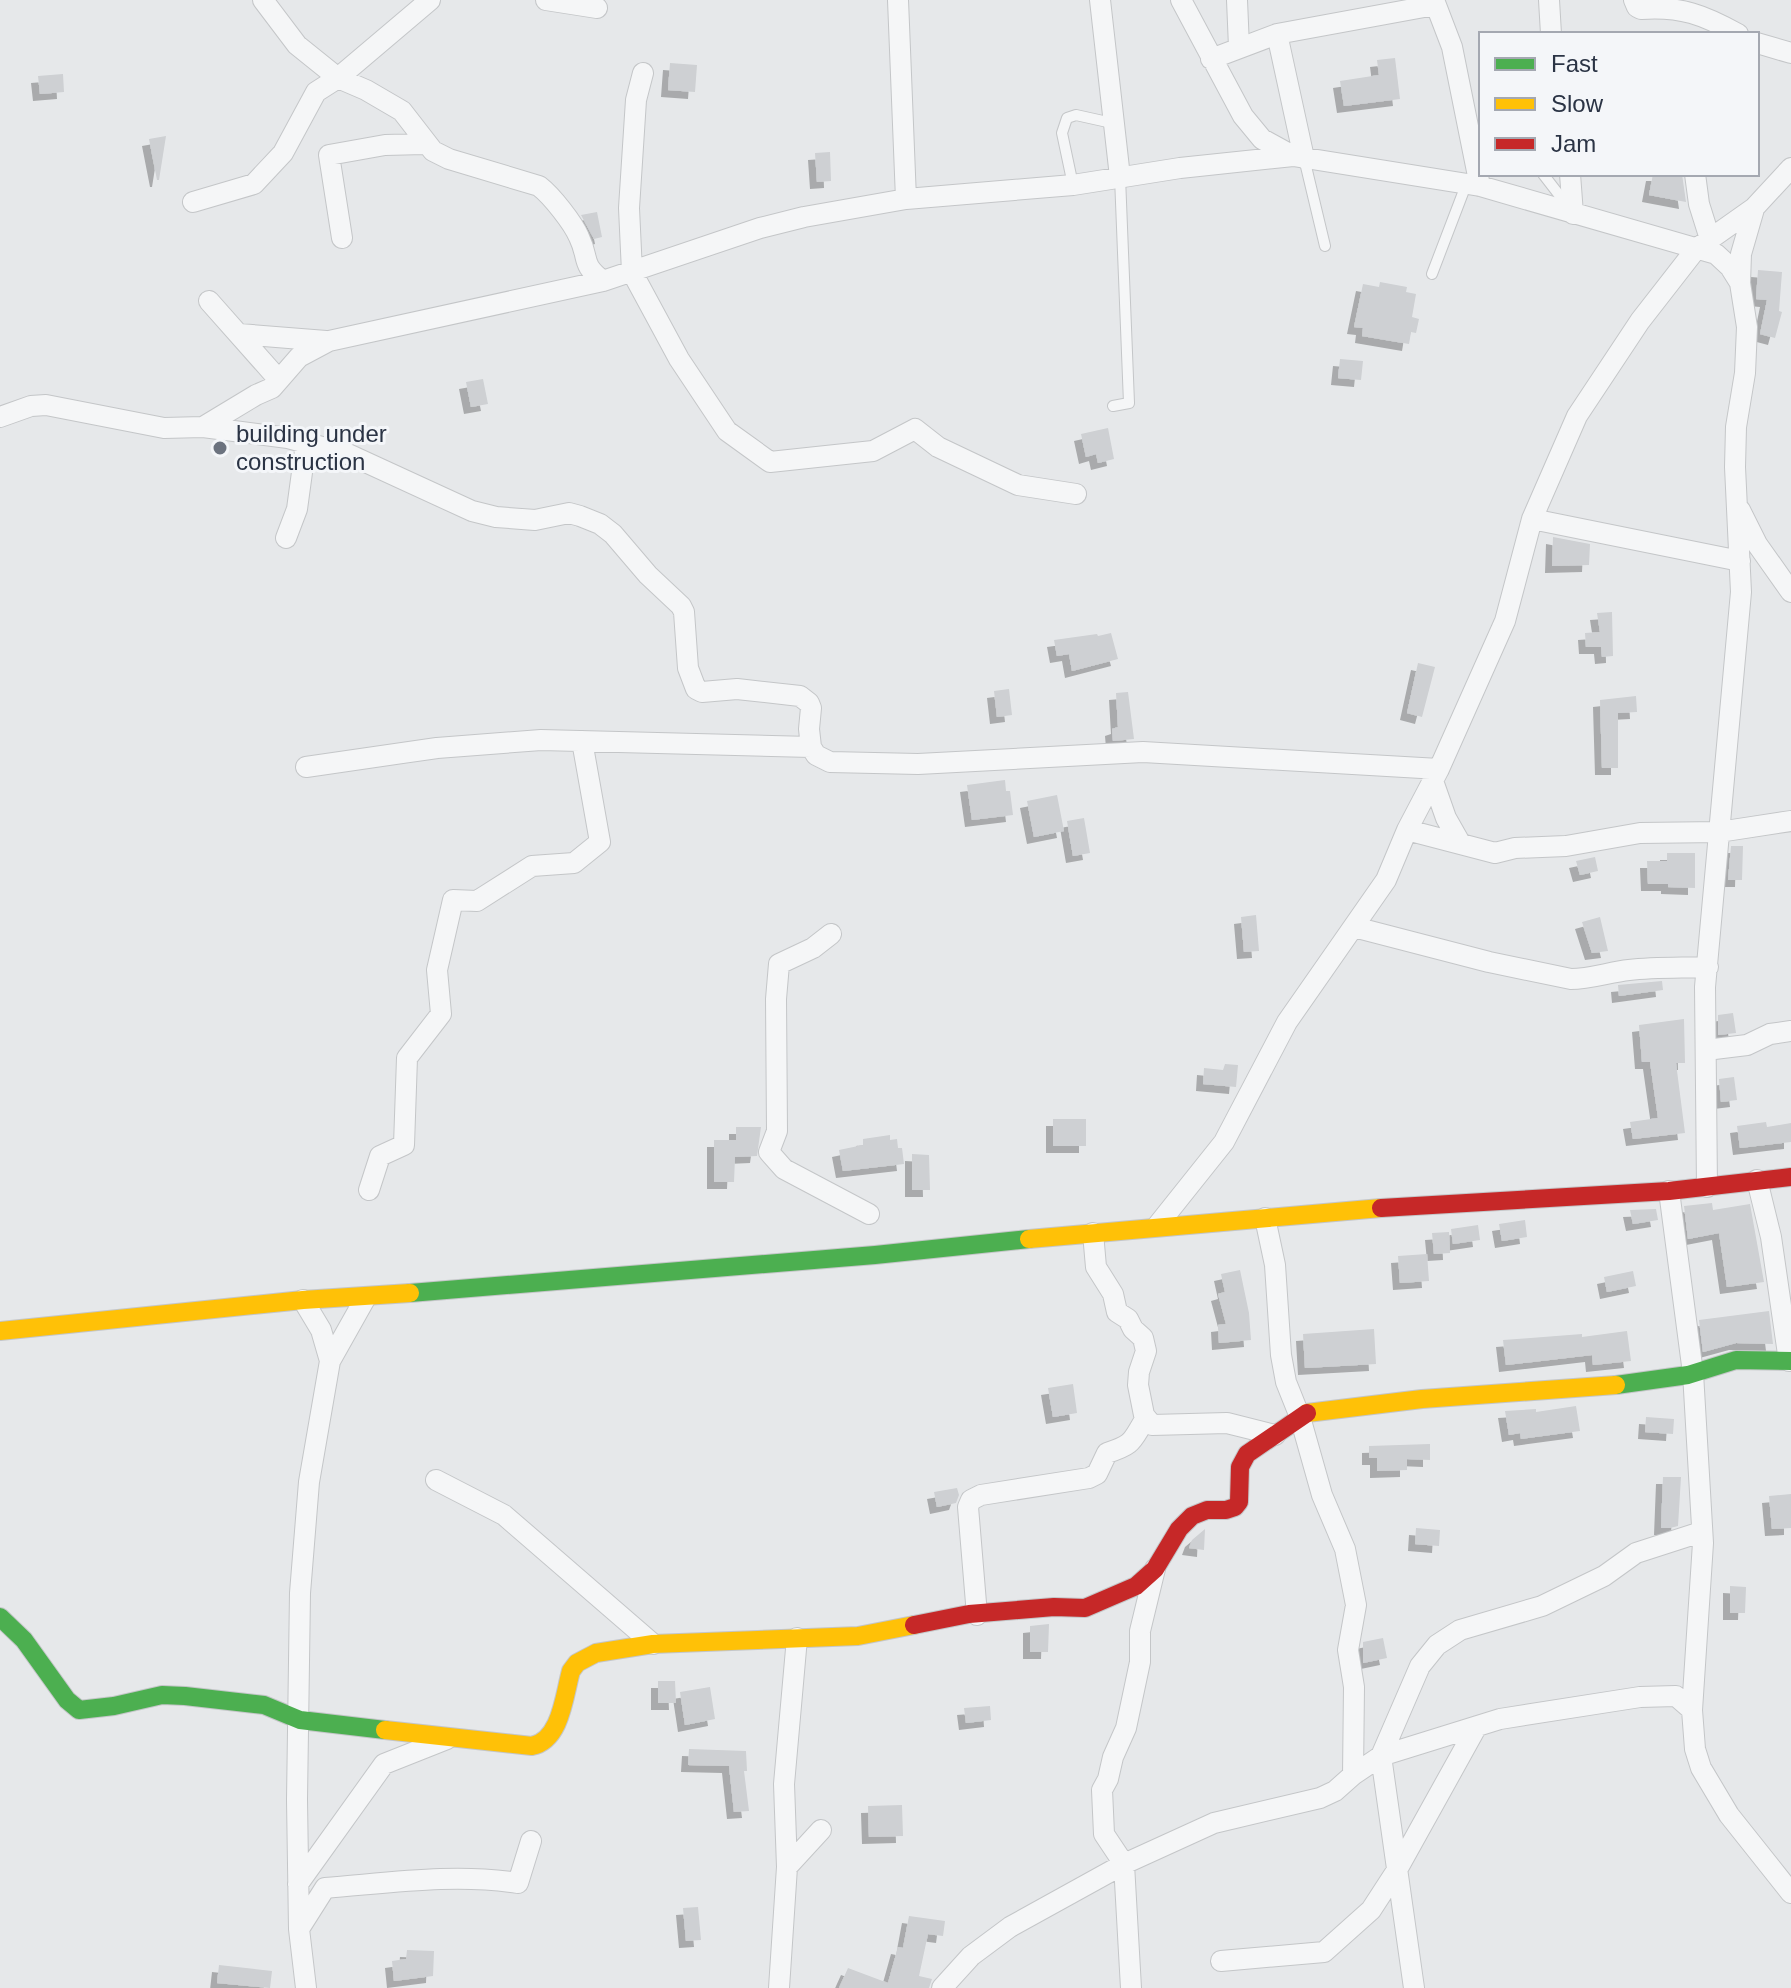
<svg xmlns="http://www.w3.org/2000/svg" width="1791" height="1988" font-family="Helvetica,sans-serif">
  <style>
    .building { fill: #ced0d3; filter: url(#shadow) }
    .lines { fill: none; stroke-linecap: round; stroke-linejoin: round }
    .lane-casing { stroke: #c4c6c8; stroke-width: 12 }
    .street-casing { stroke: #c4c6c8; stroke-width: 22 }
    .fast-casing { stroke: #c4c6c8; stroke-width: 20 }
    .slow-casing { stroke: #c4c6c8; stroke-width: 20 }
    .jam-casing { stroke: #c4c6c8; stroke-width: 20 }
    .lane { stroke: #f5f6f7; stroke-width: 10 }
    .street { stroke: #f5f6f7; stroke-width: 20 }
    .fast { stroke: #4caf50; stroke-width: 18 }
    .slow { stroke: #ffc107; stroke-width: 18 }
    .jam { stroke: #c62828; stroke-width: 18 }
    .poi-dot { fill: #6c737f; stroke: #f4f6f9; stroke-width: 3 }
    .labels { text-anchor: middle; stroke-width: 6; stroke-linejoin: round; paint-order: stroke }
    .poi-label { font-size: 24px; fill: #2b3445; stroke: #f4f6f9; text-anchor: start }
  </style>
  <defs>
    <filter id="shadow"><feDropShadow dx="-7" dy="7" stdDeviation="0" flood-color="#0004"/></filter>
  </defs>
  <rect width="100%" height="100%" fill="#e6e8ea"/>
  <path class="building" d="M1395,58L1400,99L1344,106L1340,81L1379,75L1377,60Z
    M670,63L697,65L695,92L668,90Z
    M63,74L64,92L40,94L38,76Z
    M166,136L159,180H157L149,139Z
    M830,152L831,181L817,182L815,153Z
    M1653,174H1682L1686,202L1649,195Z
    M597,212L602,237L594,239L581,215Z
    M1758,270L1782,272L1779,311L1782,312L1775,338L1760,334L1767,300L1756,299Z
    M1380,282L1407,287L1406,292L1416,294L1412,317L1419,319L1416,333L1411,332L1409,344L1362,336L1363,328L1354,327L1363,284L1379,287Z
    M1340,359L1363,361L1361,380L1338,378Z
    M483,379L488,404L471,407L466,382Z
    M1108,428L1114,459L1098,463L1096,454L1086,457L1081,434Z
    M1553,537L1590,544L1589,565L1552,566Z
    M1612,612L1613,656L1602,657L1601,647H1586L1585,633L1600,632L1597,613Z
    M1111,633L1118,659L1072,671L1069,654L1057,656L1054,640L1097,634L1098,636Z
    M1418,663L1435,667L1422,717L1407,713Z
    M1009,689L1012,715L997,717L994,691Z
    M1128,692L1134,739L1113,741L1112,729L1118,727L1116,693Z
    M1636,696L1637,712L1618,713V768H1602L1600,700Z
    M1005,780L1006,791H1010L1013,815L972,820L967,785Z
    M1057,795L1064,831L1034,837L1027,801Z
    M1084,818L1090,853L1073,856L1067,821Z
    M1731,846H1743L1742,880H1728Z
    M1667,853H1695V888L1668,887V884H1648L1647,861H1667Z
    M1595,857L1598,871L1580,875L1576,861Z
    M1256,915L1259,951L1244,952L1241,917Z
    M1600,917L1608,951L1592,953L1582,922Z
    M1662,981L1663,990L1619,996L1618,985Z
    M1733,1013L1736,1033L1718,1035V1015Z
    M1684,1019L1685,1063H1676L1685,1133L1633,1139L1630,1122L1658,1118L1650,1062H1642L1639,1025Z
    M1225,1064L1238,1065L1236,1087L1203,1084L1204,1068L1223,1070Z
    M1734,1077L1737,1100L1721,1102L1719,1079Z
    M1053,1119H1086V1146H1053Z
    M1766,1122L1767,1127L1791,1123V1142L1740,1148L1737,1126Z
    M736,1127H761L757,1156L735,1157L734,1182H714V1140H736Z
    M890,1135V1140L897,1139L898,1148H902L904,1164L843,1171L839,1150L863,1145V1139Z
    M912,1154L929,1155L930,1190H912Z
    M1712,1203L1713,1210L1750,1204L1764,1282L1727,1287L1719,1233L1688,1239L1684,1206Z
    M1656,1209L1658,1220L1633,1224L1630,1210Z
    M1525,1220L1527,1237L1502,1241L1499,1224Z
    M1478,1225L1480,1240L1453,1244L1451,1229Z
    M1449,1232L1450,1253L1434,1254L1432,1233Z
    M1427,1254L1429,1281L1400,1283L1398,1256Z
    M1240,1270L1249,1313L1251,1340L1219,1343L1218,1325L1226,1324L1218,1294L1225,1292L1221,1274Z
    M1633,1271L1636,1286L1607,1292L1604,1277Z
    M1769,1311L1773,1344L1736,1343L1703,1352L1699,1320Z
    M1374,1329L1376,1364L1305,1368L1303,1334Z
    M1627,1331L1631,1361L1593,1365L1592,1355L1506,1365L1503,1340L1582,1334V1337Z
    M1073,1384L1077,1413L1053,1417L1048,1388Z
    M1576,1406L1580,1431L1521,1439L1520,1433L1509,1435L1505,1411L1536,1409V1412Z
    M1646,1417L1674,1419L1673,1434L1645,1432Z
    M1430,1444V1460L1407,1459V1470L1377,1471V1458H1369V1446Z
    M1663,1477H1681L1678,1526L1670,1528H1661Z
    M957,1488L959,1495L956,1503L937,1507L934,1492Z
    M1791,1494V1528L1772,1529L1769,1496Z
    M1416,1528L1440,1530L1439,1546L1415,1544Z
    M1205,1529L1204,1550L1189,1548L1192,1540Z
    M1730,1586L1746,1587L1745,1613H1730Z
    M1049,1624L1048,1652H1030V1626Z
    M1383,1638L1387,1658L1363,1663V1642Z
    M658,1681H675L676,1703H658Z
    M710,1687L715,1719L685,1725L680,1692Z
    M990,1706L991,1720L966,1723L964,1708Z
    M689,1749L746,1751L747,1771H744L749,1811L734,1812L729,1766L688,1765Z
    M902,1805L903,1836L869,1837L868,1806Z
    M698,1907L701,1940L686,1941L683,1908Z
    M909,1916L945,1921L943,1936L928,1934L919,1976L932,1979L929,1988H839L848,1968L888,1983L898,1947L903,1948Z
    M407,1950L434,1951L433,1976L394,1981L392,1961L406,1959Z
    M219,1965L272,1971L270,1988L217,1983Z"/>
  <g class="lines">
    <g class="lane-casing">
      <path id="lane" d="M1304,158L1325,246
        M1543,174L1570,209
        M1073,185L1062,133L1067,118L1076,115L1112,123
        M1432,274L1466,185
        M1113,406L1129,403L1120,177"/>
    </g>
    <g class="street-casing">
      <path id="street" d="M263,0L297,45L338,78L366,90L402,111L433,151L449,159L539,186C552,196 573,223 579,237C590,260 580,263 603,281
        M546,0L597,8
        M898,0L906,199
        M1100,0L1120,177
        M1181,0L1243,116L1262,139L1293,156L1480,186L1716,254L1730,267L1740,283L1747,327L1745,373L1736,427L1735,467L1741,592L1705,987L1707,1187
        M1237,0L1239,47
        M1434,0L1452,47L1480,186
        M1549,0L1551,34
        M1634,0L1637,7L1641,9C1681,6 1704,15 1738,34
        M1277,34L1304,158
        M1757,43L1791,53
        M1211,59L1277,34L1435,5
        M643,73L636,100L629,208L632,272L679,359L727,431L770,462L873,451L915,429L938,447L1018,485L1076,494
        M1570,174L1573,214
        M1695,174L1699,204L1710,239
        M193,202L254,184L283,153L316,92L338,78L430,0
        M342,238L329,155L385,145L424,144
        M1740,283L1741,254L1754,209
        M209,301L279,380
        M239,334L326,341
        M0,417L31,406L46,405L164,428L203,427L288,438L348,454L472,511L496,517L535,520L569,513L580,516L600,524L613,534L648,575L681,606L684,612L688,668L696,689L702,692L737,689L800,696L809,703L811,708L809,729L811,747L816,755L830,762L918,764L1143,752L1439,769
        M203,427L256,395L272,388L299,357L329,341L603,281L760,228L804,217L906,199L1073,185L1180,168L1293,156
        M1740,510L1757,544L1791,592
        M1532,519L1740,561
        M286,538L297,509L306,443
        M306,767L437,748L541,740L811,747
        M1433,781L1446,818L1459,841
        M1407,830L1495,853L1515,848L1566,846L1640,833L1719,832L1791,821
        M1354,927L1489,962L1571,979C1590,979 1610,972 1629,970C1655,967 1682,968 1708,967
        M831,934L813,948L779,964L776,999L777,1131L769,1152L784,1169L869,1214
        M1706,1050L1747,1045L1770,1034L1791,1031
        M1757,1180L1771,1237L1789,1361
        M369,1190L380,1156L404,1145L407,1058L441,1014L437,970L453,900L477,901L532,866L574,863L600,842L582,741
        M1669,1191L1693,1373L1703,1543L1692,1710L1695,1749L1701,1768L1729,1815L1791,1893
        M1265,1218L1275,1265L1281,1355L1286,1382L1300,1417L1322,1495L1345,1549L1356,1605L1348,1650L1354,1687L1353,1775
        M1157,1226L1224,1142L1287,1022L1386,880L1407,830L1439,769L1505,621L1532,519L1577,416L1640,321L1696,249L1754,208L1791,168
        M1093,1233L1096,1267L1113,1294L1117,1312L1128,1319L1133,1329L1143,1338L1146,1351L1139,1372L1138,1385L1144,1415L1152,1425L1227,1423L1275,1435
        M303,1300L321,1330L330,1361
        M436,1480L504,1515L653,1644
        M977,1615L968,1507L971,1500L981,1495L1089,1478L1097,1474L1107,1453C1135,1444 1131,1441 1146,1418
        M787,1867L784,1784L797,1638
        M298,1884L384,1764L447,1739
        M299,1929L325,1888C389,1883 454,1873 518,1883L531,1841
        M1221,1961L1324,1952L1371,1910L1397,1870L1477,1726
        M306,1988L299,1929L297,1800L300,1593L309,1482L330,1361L366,1297
        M779,1988L787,1867L821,1830
        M942,1988L971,1956L1010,1927L1124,1864L1214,1823L1320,1798L1335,1791L1353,1775L1381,1756L1420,1666L1437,1645L1460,1630L1542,1606L1604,1576L1636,1553L1701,1532
        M1131,1988L1124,1864L1104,1834L1102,1790L1108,1779L1113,1757L1126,1728L1140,1662V1631L1155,1569
        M1414,1988L1381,1756L1500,1719L1640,1697L1676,1696L1692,1710"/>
    </g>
    <g class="fast-casing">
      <path id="fast" d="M410,1293L875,1255L1029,1239
        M1616,1385L1688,1375L1736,1360L1791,1361
        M0,1617L24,1640L67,1700L79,1710L114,1706L162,1695L185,1696L264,1705L300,1720L385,1730"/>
    </g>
    <g class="slow-casing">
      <path id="slow" d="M1029,1239L1381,1208
        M0,1331L303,1300L410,1293
        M1307,1413L1422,1399L1616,1385
        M385,1730L532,1746C561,1740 564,1696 571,1671L577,1663L596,1653L653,1644L858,1636L914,1625"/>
    </g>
    <g class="jam-casing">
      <path id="jam" d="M1381,1208L1669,1191L1791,1177
        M914,1625L969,1614L1054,1607L1085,1608L1136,1586L1155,1569L1179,1529L1192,1516L1207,1510H1226L1235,1507L1239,1502L1240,1467L1247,1454L1307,1413"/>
    </g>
    <use href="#lane" class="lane"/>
    <use href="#street" class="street"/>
    <use href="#fast" class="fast"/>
    <use href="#slow" class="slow"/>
    <use href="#jam" class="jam"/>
  </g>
  <circle class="poi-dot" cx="220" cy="448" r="8"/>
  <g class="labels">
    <g class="poi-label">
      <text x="236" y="442">building under<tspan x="236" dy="28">construction</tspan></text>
    </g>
  </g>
  <rect x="1479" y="32" width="280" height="144" fill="#f4f6f9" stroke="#a4a8b1" stroke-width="2"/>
  <rect x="1495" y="58" width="40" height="12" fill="#4caf50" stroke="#a4a8b1" stroke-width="2"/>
  <text x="1551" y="72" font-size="24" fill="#2b3445">Fast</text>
  <rect x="1495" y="98" width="40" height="12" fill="#ffc107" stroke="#a4a8b1" stroke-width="2"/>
  <text x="1551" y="112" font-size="24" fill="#2b3445">Slow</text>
  <rect x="1495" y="138" width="40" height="12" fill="#c62828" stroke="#a4a8b1" stroke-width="2"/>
  <text x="1551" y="152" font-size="24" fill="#2b3445">Jam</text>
</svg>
